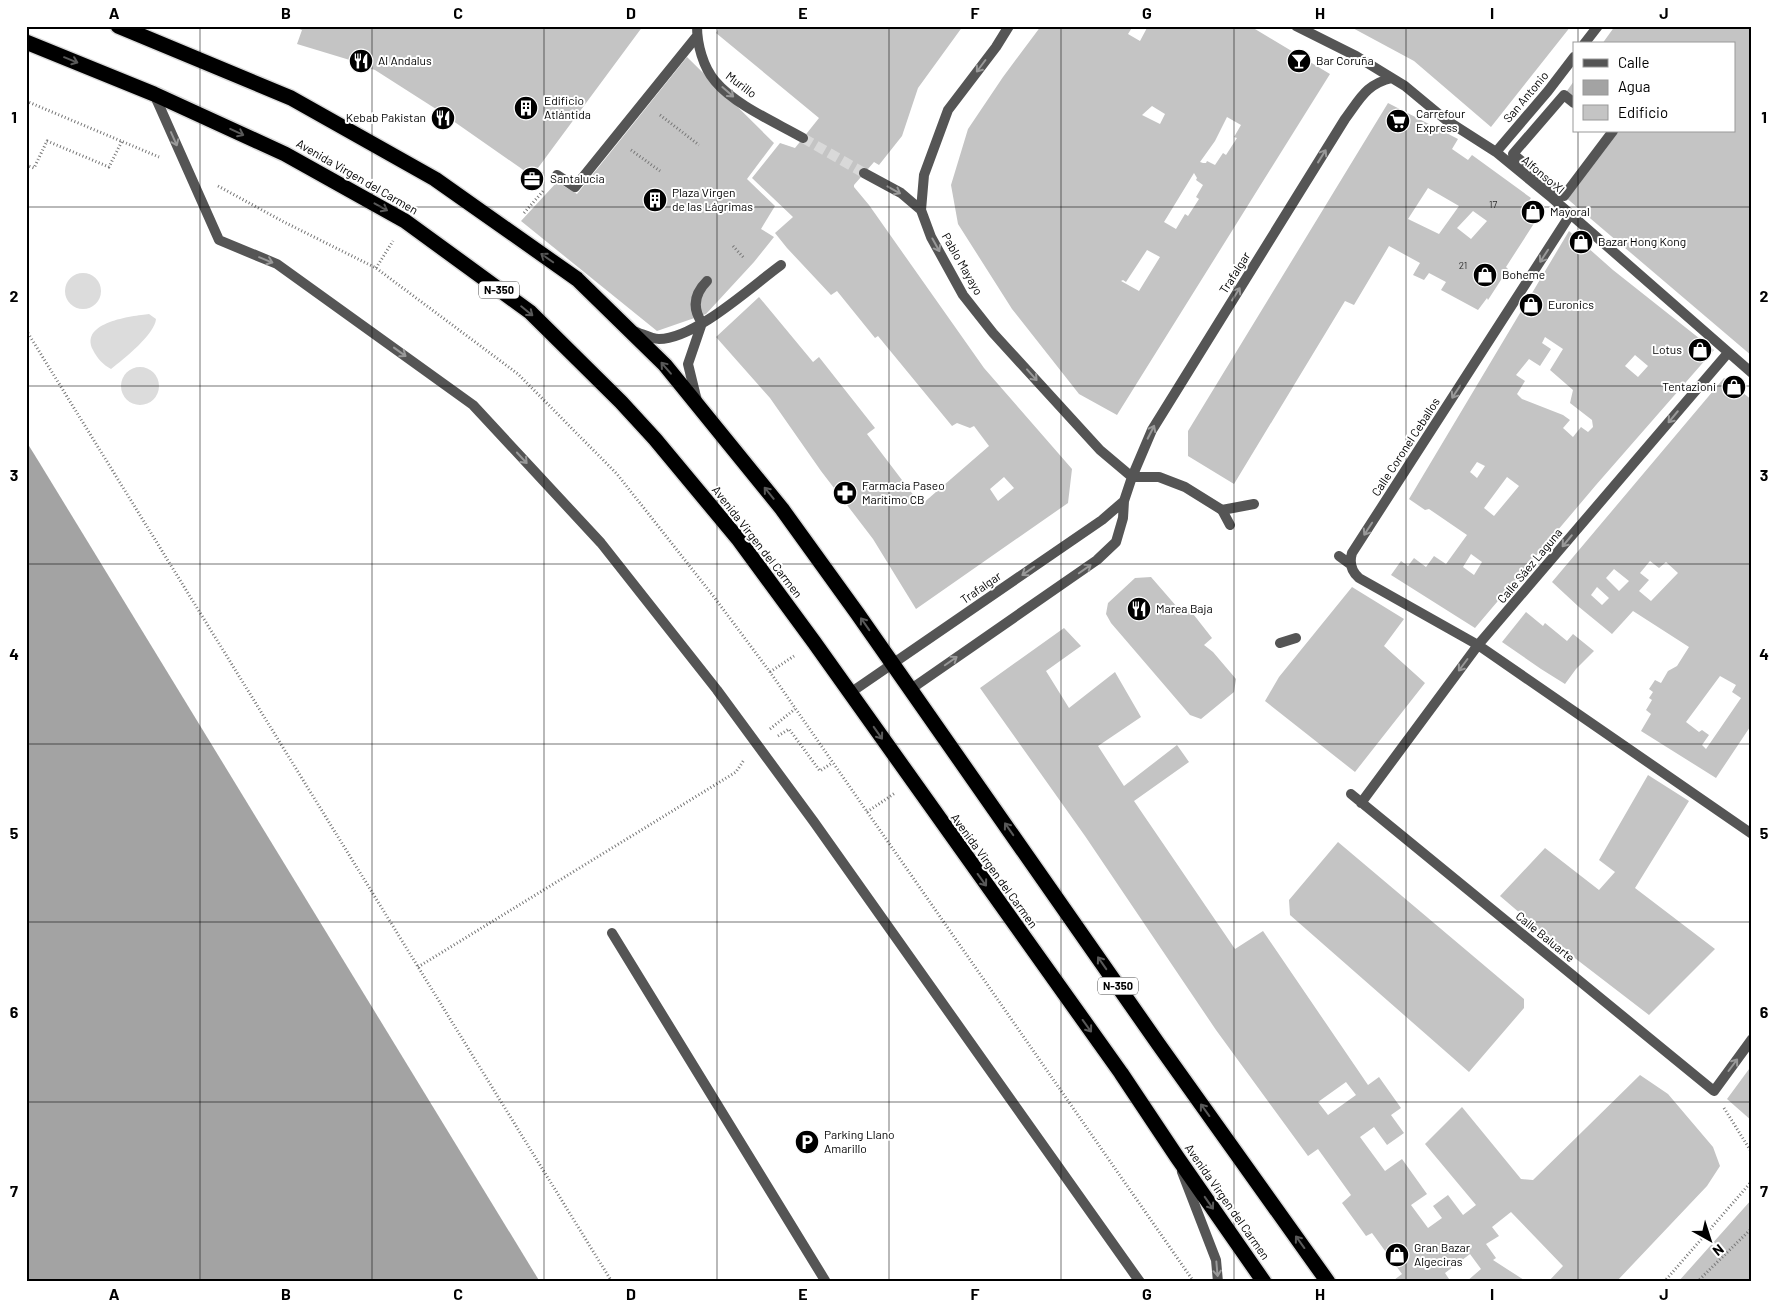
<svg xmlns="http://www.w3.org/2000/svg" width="1778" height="1308" font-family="Barlow,sans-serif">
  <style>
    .green { fill: #dcdcdc }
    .water { fill: #a3a3a3 }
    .building { fill: #c4c4c4; fill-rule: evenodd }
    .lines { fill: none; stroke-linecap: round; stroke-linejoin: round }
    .street-tunnel { stroke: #d9d9d9; stroke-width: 10; stroke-dasharray: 10 5; stroke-linecap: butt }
    .highway-casing { stroke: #dbdbdb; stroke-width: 18 }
    .path { stroke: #777; stroke-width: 3; stroke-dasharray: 1 2.5; stroke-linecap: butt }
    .lane { stroke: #555; stroke-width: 10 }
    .street { stroke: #555; stroke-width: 10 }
    .highway { stroke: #000; stroke-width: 15 }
    .oneway { stroke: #595959 }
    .oneway2 { stroke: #999 }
    .grid { fill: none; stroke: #000; stroke-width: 1; stroke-opacity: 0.55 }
    .labels { text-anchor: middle; stroke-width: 4; stroke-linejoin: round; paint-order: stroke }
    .number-label { font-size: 10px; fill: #313131 }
    .shield { fill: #fff; stroke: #4c4c4c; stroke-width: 1 }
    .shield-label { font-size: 11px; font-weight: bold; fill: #000 }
    .poi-label { font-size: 12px; fill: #000; stroke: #fff; text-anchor: start }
    .street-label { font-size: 12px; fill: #000; stroke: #fff }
    .neatline { fill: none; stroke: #000; stroke-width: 2 }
    .grid-label { font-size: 16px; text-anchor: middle; font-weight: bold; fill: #000 }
  </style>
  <rect width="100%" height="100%" fill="#fff"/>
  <path class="green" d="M65 291a18 18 0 1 1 36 0a18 18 0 1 1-36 0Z
    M149,314L156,319C155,334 124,359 111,369C103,365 97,358 93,350C79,322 132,316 149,314Z
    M121 386a19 19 0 1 1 38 0a19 19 0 1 1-38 0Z"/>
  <path class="water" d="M26,441L39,462L540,1282H26Z"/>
  <path class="building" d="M292,26H643L532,176L436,109L375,70L362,66L363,64L297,44L302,30Z
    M720,26H963L918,88L902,136L879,165L874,162L854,185V187L869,205L984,368L1072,469L1068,503L916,609L873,539L821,471L770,398L716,337L759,297L813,362L819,357L875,428L867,434L921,505L989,446L974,426L970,428L957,423L952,426L878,336L875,338L837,291L831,295L787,248L775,233L793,217L752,178L780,143L795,148L819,118L716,33ZM1004,477L1014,488L998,501L990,489Z
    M1041,26H1133L1128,34L1140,41L1148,26H1250L1330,74L1117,415L1079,394L1012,309L958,224L951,185L968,129L1003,77ZM1152,106L1165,114L1160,124L1142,115ZM1227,117L1241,125L1234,137L1237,138L1226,155L1223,153L1215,165L1207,161L1206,163H1203L1200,162L1215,141ZM1194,173L1197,178L1196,180L1203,185L1196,197L1199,199L1188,216L1185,214L1176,229L1164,222ZM1147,250L1160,257L1139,291L1121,281L1123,280L1126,282Z
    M1349,26H1571L1491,127L1414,61Z
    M1615,26H1752V356L1564,196L1613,131H1734V44H1602Z
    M687,57L774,143L747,179L775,206L761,229L774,237L754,262L706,314L657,331L521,221L557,182L577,194Z
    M1574,81V103L1564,95Z
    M1388,103L1458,139L1452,149L1468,160L1472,155L1531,198L1528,202L1542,211L1506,267L1508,269L1488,300L1487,298L1478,310L1441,290L1446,282L1429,273L1424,280L1413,275L1420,263L1389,246L1354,305L1345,301L1234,484L1188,456V431ZM1428,188L1459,206L1439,234L1408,219ZM1473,211L1487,221L1471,239L1457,228Z
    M1569,231L1613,270L1714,350L1596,485L1475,628L1391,575L1401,561L1408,566L1414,558L1426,567L1434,556L1446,564L1467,535L1429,509L1425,510L1409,499ZM1545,337L1563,349L1550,370L1573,390L1570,403L1592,420L1593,427L1588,432L1581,427L1573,437L1563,428L1570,420L1563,415L1522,399L1517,394L1525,381L1516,375L1529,359L1540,366L1551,349L1542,343ZM1635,355L1648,366L1638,377L1625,366ZM1477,462L1485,466L1477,478L1470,472ZM1507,477L1519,486L1494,516L1484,508ZM1471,554L1482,562L1474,575L1463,567Z
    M1724,378L1752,400V724L1716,778L1641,731L1651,714L1646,710L1652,700L1649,698L1653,692L1649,689L1655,680L1661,683L1668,671L1677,666L1689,647L1633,611L1612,634L1579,607L1552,582ZM1650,561L1659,568L1666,562L1678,573L1651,601L1639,591L1649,580L1640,573ZM1614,569L1629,581L1619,591L1606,578ZM1597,587L1609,598L1602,605L1591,595ZM1720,676L1736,685L1732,692L1741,698L1706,749L1702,745L1709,735L1702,730L1699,732L1686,722Z
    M1151,577L1184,615L1190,610L1212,638L1204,645L1213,652L1236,679L1234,692L1201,719L1190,715L1111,623L1106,614L1108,603L1135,578Z
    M1352,587L1404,619L1384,646L1425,683L1355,772L1265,701L1279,677Z
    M1526,612L1543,626L1545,623L1567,641L1573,634L1594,651L1576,669L1565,684L1541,669L1502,642Z
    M1064,628L1081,646L1046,671L1069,708L1115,672L1141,717L1098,746L1124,786L1177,745L1189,762L1134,801L1235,949L1263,931L1368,1085L1379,1077L1401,1108L1391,1115L1404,1133L1387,1145L1374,1127L1360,1137L1385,1171L1402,1159L1427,1194L1411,1205L1428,1228L1442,1218L1433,1206L1448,1195L1463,1215L1476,1205L1425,1144L1462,1107L1521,1179L1533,1180L1640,1075L1668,1094L1713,1147L1720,1166L1707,1186L1616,1282H1548L1563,1266L1511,1212L1492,1227L1499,1236L1486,1244L1496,1258L1493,1260L1527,1282H1466L1481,1269L1470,1254L1445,1273L1451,1282H1396L1394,1280L1402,1274L1372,1233L1366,1236L1342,1203L1351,1195L1318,1149L1308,1156L1216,1030L1085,836L980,688ZM1346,1082L1356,1095L1328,1115L1318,1102Z
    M1648,775L1689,801L1635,888L1715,949L1649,1015L1554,942L1500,896L1545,848L1599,890L1615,872L1599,860Z
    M1338,842L1524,999V1008L1469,1072L1290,915L1289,900Z
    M1752,1065V1121L1727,1099Z
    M1752,1199V1282H1678Z"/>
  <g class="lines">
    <path class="street-tunnel" d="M803,138L864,173"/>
    <g class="highway-casing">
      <path id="highway" d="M118,26L291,98L435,179L577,279L665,365L782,509L857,613L1159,1045L1328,1282
        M26,42L154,94L285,154L405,221L530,312L621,402L655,439L739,540L814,642L1121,1073L1177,1157L1264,1282"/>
    </g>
    <path class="path" d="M26,101L159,157
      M660,115L699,145
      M631,150L660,171
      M26,165L34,168L47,141L109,167L122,141
      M218,186L284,222L376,268L518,374L617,474L714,597L770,672L1194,1282
      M524,213L544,190
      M733,246L744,258
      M376,268L393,241
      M26,330L612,1282
      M770,672L794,656
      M770,729L795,709
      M778,736L789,729L820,771L832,763
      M867,812L895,793
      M418,967L736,772L744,760
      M1724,1108L1752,1153
      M1664,1282L1752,1181
      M1697,1282L1752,1228"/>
    <path class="lane" d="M154,94L219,240L277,264L473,405L601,543L717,690L814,822L1140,1282
      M702,323C692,308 694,294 707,281
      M633,331C641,333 651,339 659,339C695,339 752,286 781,265
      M697,401L688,364L702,323
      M1132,477H1159L1185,487L1222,510L1230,525
      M612,933L826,1282
      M1182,1172L1216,1260L1218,1282"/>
    <path class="street" d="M697,26C697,44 703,67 715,81C735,105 775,122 803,138
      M1009,26L996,47L948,110L924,175L921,210L931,237L963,295L993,333L1100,450L1132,477
      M1296,26L1356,56L1405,86L1446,120L1496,152L1552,198L1752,373
      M1584,44L1598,26
      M1574,103L1564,95L1513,154L1564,196L1613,131
      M1496,152L1548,91L1574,57
      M864,173L901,193L921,210
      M557,175L575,187L697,36
      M1570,215L1352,553C1349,563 1351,571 1359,578L1478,645L1752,834
      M1222,510L1254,504
      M1339,556L1350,564
      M1280,643L1296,638
      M911,689L1097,560L1116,542L1123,518L1124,501L1132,477L1152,430L1345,119C1360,99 1366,84 1392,78
      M850,693L1102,520L1124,501
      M1351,794L1714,1091L1752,1039
      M1361,803L1478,645L1727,354"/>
    <use href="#highway" class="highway"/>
  </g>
  <defs><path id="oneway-shaft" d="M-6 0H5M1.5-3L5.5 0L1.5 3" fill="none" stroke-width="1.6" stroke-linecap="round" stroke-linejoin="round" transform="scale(1.25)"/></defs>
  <g class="oneway">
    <use href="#oneway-shaft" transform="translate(71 60) rotate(22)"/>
    <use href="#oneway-shaft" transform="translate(237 132) rotate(25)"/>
    <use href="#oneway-shaft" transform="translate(381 207) rotate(29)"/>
    <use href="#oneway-shaft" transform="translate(547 258) rotate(-145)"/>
    <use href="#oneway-shaft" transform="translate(527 311) rotate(39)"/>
    <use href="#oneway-shaft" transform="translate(666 368) rotate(-131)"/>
    <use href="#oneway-shaft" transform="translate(769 493) rotate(-129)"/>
    <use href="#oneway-shaft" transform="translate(865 624) rotate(-125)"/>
    <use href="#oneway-shaft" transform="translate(878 733) rotate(55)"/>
    <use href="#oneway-shaft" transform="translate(1009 829) rotate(-125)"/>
    <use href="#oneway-shaft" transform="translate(982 880) rotate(54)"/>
    <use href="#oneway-shaft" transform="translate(1102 963) rotate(-125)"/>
    <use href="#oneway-shaft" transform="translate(1087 1026) rotate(54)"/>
    <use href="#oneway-shaft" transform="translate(1205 1110) rotate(-126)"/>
    <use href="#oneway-shaft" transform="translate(1209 1203) rotate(55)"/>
    <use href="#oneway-shaft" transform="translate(1300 1242) rotate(-126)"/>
  </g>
  <g class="oneway2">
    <use href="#oneway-shaft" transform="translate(981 66) rotate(127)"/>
    <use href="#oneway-shaft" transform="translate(728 92) rotate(41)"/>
    <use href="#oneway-shaft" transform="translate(174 139) rotate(66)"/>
    <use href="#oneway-shaft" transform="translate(1322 156) rotate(-58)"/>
    <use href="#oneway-shaft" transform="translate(894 190) rotate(29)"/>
    <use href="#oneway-shaft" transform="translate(936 245) rotate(61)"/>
    <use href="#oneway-shaft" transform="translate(1544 256) rotate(123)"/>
    <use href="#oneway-shaft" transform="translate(266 260) rotate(22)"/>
    <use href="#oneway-shaft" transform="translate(1236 294) rotate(-58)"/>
    <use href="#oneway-shaft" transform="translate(400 352) rotate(36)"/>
    <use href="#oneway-shaft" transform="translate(1032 375) rotate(48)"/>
    <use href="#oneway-shaft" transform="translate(1456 392) rotate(123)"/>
    <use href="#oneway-shaft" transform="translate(1673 417) rotate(130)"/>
    <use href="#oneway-shaft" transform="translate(1151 432) rotate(-63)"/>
    <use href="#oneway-shaft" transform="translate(522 458) rotate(47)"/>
    <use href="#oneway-shaft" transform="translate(1368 529) rotate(123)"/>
    <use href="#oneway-shaft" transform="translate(1567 541) rotate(130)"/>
    <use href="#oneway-shaft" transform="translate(1085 569) rotate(-35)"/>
    <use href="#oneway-shaft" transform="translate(1028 571) rotate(145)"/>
    <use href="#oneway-shaft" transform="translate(951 661) rotate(-35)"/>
    <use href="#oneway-shaft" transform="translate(1463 665) rotate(127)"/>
    <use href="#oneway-shaft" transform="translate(1733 1065) rotate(-53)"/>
    <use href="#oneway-shaft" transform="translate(1217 1269) rotate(85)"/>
  </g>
  <path class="grid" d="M200,26V1282M372,26V1282M544,26V1282M717,26V1282M889,26V1282M1061,26V1282M1234,26V1282M1406,26V1282M1578,26V44M1578,131V1282M26,207H1752M26,386H1752M26,564H1752M26,744H1752M26,922H1752M26,1102H1752"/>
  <defs>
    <g id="restaurant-disc" transform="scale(1.25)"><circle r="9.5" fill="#000" stroke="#fff"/><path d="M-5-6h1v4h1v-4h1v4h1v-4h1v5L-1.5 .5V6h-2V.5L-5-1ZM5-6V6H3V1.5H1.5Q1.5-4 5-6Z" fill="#fff"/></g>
    <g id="bar-disc" transform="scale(1.25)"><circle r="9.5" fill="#000" stroke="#fff"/><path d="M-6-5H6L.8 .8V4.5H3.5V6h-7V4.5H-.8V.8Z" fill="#fff"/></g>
    <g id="building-disc" transform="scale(1.25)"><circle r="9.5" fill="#000" stroke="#fff"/><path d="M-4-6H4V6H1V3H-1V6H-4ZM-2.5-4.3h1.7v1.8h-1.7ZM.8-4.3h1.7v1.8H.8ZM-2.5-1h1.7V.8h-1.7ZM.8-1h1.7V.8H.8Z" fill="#fff"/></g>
    <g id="supermarket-disc" transform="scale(1.25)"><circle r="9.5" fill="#000" stroke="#fff"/><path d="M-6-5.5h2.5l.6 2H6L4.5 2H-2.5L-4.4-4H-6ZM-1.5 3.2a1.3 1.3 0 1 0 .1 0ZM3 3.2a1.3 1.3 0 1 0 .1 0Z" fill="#fff"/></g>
    <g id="office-disc" transform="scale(1.25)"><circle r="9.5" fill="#000" stroke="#fff"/><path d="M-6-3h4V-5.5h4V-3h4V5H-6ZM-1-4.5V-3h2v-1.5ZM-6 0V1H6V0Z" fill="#fff"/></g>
    <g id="shop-disc" transform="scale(1.25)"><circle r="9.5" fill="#000" stroke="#fff"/><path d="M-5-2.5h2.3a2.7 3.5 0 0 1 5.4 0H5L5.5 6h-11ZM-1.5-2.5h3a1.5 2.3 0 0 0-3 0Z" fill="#fff"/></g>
    <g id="pharmacy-disc" transform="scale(1.25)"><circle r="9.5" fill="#000" stroke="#fff"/><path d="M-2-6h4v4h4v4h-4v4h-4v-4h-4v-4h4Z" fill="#fff"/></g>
    <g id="parking-disc" transform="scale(1.25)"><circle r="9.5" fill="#000" stroke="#fff"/><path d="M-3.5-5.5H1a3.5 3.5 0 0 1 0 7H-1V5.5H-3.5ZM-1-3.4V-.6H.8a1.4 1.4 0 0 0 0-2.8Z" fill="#fff"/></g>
  </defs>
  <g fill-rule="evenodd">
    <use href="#restaurant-disc" x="361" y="61"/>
    <use href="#bar-disc" x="1299" y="61"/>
    <use href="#building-disc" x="526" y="108"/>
    <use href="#restaurant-disc" x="443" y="118"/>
    <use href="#supermarket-disc" x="1398" y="121"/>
    <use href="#office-disc" x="532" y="179"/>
    <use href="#building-disc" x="655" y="200"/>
    <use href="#shop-disc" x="1533" y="212"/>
    <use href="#shop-disc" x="1581" y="242"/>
    <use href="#shop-disc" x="1485" y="275"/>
    <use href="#shop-disc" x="1531" y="305"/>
    <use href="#shop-disc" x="1700" y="350"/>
    <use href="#shop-disc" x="1734" y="387"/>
    <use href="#pharmacy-disc" x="845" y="493"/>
    <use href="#restaurant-disc" x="1139" y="609"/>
    <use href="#parking-disc" x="807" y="1142"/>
    <use href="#shop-disc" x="1397" y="1255"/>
  </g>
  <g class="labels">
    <g class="number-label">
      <text x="1493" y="208">17</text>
      <text x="1463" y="269">21</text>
    </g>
    <g class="shield">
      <rect x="479" y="281.5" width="40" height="17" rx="4"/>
      <rect x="1098" y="977.5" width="40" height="17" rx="4"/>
    </g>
    <g class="shield-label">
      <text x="499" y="294">N-350</text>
      <text x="1118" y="990">N-350</text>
    </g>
    <g class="poi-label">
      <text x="378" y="65">Al Andalus</text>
      <text x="1316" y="65">Bar Coruña</text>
      <text x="544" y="105">Edificio<tspan x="544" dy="14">Atlántida</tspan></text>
      <text x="1416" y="118">Carrefour<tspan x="1416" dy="14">Express</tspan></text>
      <text x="426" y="122" text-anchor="end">Kebab Pakistan</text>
      <text x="550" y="183">Santalucia</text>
      <text x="672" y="197">Plaza Virgen<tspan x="672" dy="14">de las Lágrimas</tspan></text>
      <text x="1550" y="216">Mayoral</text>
      <text x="1598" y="246">Bazar Hong Kong</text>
      <text x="1502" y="279">Boheme</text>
      <text x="1548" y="309">Euronics</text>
      <text x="1682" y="354" text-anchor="end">Lotus</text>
      <text x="1716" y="391" text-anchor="end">Tentazioni</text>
      <text x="862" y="490">Farmacia Paseo<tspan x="862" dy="14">Marítimo CB</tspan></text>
      <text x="1156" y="613">Marea Baja</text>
      <text x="824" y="1139">Parking Llano<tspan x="824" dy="14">Amarillo</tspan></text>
      <text x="1414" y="1252">Gran Bazar<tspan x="1414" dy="14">Algeciras</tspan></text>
    </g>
    <g class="street-label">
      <text transform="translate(741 85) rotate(37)" y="4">Murillo</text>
      <text transform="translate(1526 97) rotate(-50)" y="4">San Antonio</text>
      <text transform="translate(1543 175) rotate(40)" y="4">Alfonso XI</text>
      <text transform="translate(357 177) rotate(30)" y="4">Avenida Virgen del Carmen</text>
      <text transform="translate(962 264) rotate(60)" y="4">Pablo Mayayo</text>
      <text transform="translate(1235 273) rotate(-58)" y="4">Trafalgar</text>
      <text transform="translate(1406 447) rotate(-57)" y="4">Calle Coronel Ceballos</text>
      <text transform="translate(757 542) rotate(52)" y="4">Avenida Virgen del Carmen</text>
      <text transform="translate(1530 566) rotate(-50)" y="4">Calle Sáez Laguna</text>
      <text transform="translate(981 588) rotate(-35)" y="4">Trafalgar</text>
      <text transform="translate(994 871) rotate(54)" y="4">Avenida Virgen del Carmen</text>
      <text transform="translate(1545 937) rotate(39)" y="4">Calle Baluarte</text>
      <text transform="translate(1227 1202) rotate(55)" y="4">Avenida Virgen del Carmen</text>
    </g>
  </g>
  <rect width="1778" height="1308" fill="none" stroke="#ffffff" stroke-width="55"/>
  <rect x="1573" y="42" width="162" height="90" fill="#ffffff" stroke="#999999"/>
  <rect x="1583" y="59" width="25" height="8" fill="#555555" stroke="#999999"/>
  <text x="1618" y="68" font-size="15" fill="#000000">Calle</text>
  <rect x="1583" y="80" width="25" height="15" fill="#a3a3a3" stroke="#999999"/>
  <text x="1618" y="92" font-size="15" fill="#000000">Agua</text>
  <rect x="1583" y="105" width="25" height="15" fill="#c4c4c4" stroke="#999999"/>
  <text x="1618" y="118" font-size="15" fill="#000000">Edificio</text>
  <g transform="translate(1710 1240) rotate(141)" stroke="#ffffff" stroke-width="4" paint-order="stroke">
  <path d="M0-4L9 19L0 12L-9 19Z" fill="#000000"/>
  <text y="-8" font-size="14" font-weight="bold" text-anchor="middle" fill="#000000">N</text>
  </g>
  <rect x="28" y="28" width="1722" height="1252" class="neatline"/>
  <g class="grid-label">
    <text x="114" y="19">A</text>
    <text x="286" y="19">B</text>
    <text x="458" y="19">C</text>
    <text x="631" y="19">D</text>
    <text x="803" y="19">E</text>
    <text x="975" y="19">F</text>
    <text x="1147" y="19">G</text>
    <text x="1320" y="19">H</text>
    <text x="1492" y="19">I</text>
    <text x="1664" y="19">J</text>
    <text x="14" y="123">1</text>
    <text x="1764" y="123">1</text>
    <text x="14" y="302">2</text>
    <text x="1764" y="302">2</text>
    <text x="14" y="481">3</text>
    <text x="1764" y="481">3</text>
    <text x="14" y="660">4</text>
    <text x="1764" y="660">4</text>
    <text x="14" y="839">5</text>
    <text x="1764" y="839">5</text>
    <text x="14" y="1018">6</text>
    <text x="1764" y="1018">6</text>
    <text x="14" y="1197">7</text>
    <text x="1764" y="1197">7</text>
    <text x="114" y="1300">A</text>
    <text x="286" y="1300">B</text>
    <text x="458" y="1300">C</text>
    <text x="631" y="1300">D</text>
    <text x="803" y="1300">E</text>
    <text x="975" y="1300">F</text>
    <text x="1147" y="1300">G</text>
    <text x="1320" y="1300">H</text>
    <text x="1492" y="1300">I</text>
    <text x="1664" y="1300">J</text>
  </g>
</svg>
